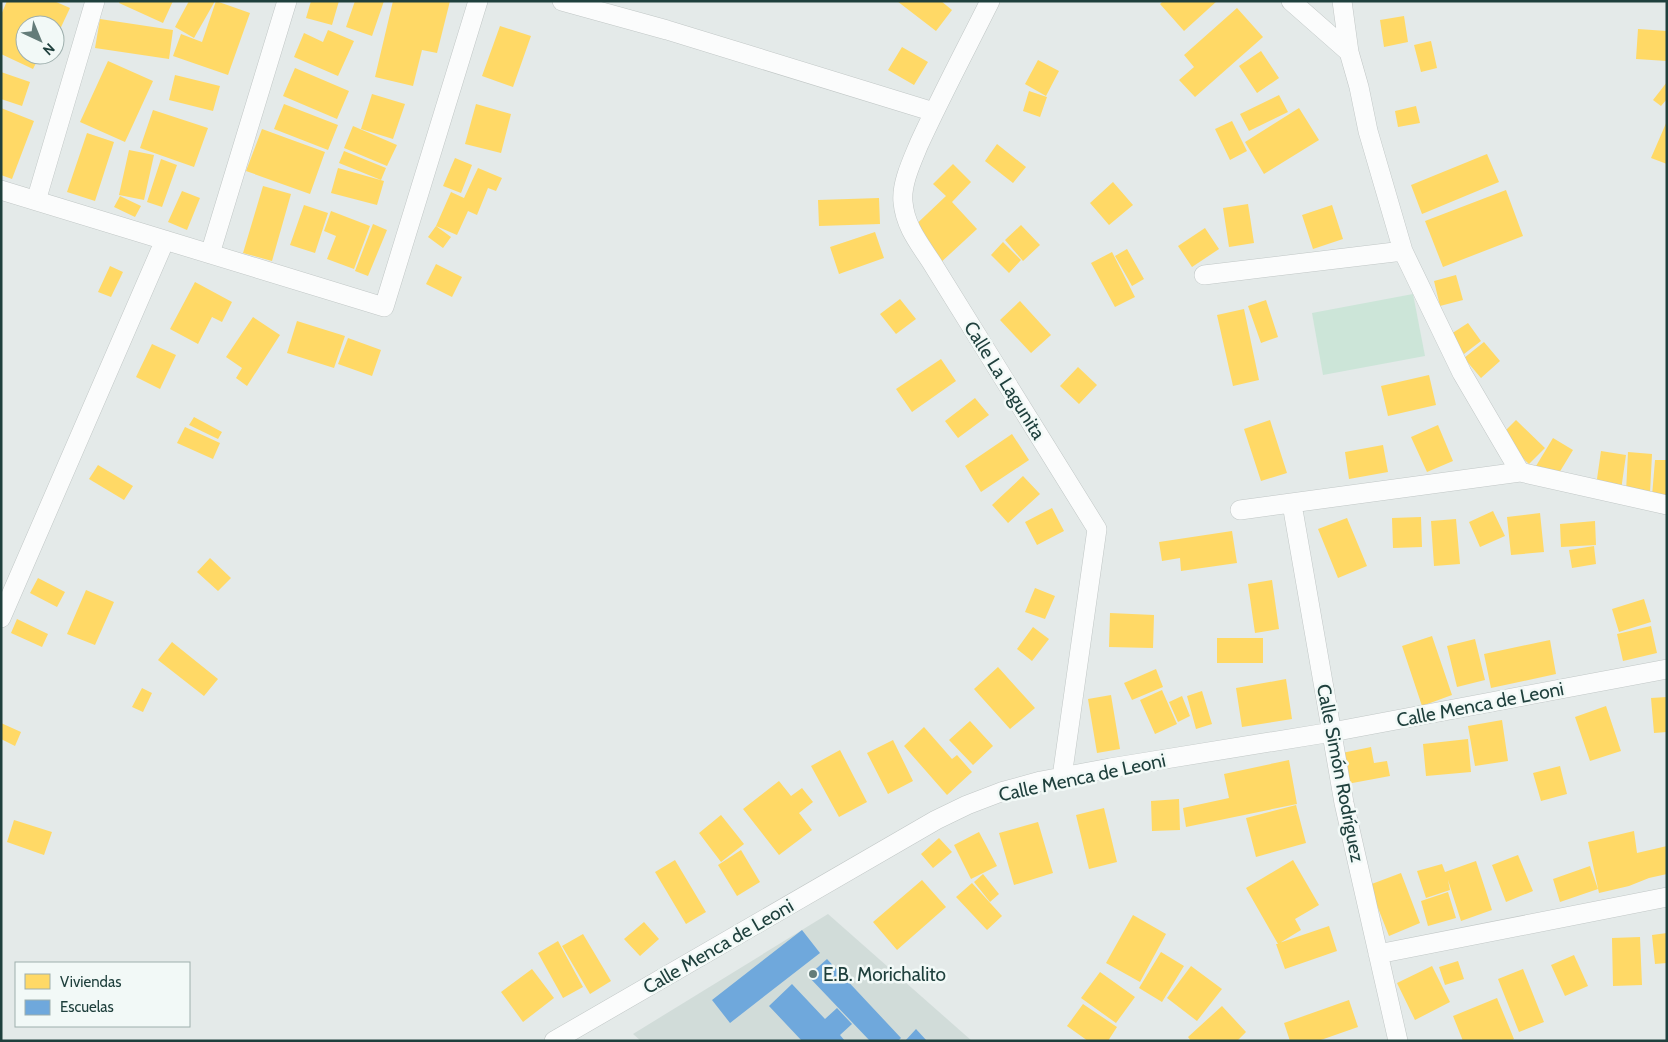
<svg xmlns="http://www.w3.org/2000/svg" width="1668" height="1042" font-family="Cabin,sans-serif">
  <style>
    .built { fill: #d1dcd9 }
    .green { fill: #cce5d8 }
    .homes { fill: #ffd966 }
    .schools { fill: #6fa8dc }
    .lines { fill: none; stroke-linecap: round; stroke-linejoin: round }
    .minor-casing { stroke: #c1c7c6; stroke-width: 20 }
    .minor { stroke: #fbfcfc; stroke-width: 19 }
    .poi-dot { fill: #647c79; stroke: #f2f9f7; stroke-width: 2 }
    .labels { text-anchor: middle; stroke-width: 5; stroke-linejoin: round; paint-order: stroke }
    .street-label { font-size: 19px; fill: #1f403d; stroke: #f2f9f7 }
    .poi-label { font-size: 19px; fill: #1f403d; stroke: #f2f9f7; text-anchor: start }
  </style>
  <rect width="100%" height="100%" fill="#e4eae9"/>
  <path class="built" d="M828,914L972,1041H641L633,1034Z"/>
  <path class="green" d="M1413,294L1425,356L1323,375L1312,313Z"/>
  <path class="homes" d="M7,1H54L70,8L55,40V25H25V55H40L33,69L1,54V15Z
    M120,1H173L163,23L119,3Z
    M189,1H215L194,38L175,27Z
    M216,1L250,13L228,75L173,56L181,34L202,42Z
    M311,1H339L332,25L306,18Z
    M355,1H384L372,36L346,27Z
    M393,1H450L437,53L422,50L413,86L375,77Z
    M897,1H941L952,10L936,31Z
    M1163,1H1217L1184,31L1160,4Z
    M1237,8L1263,37L1195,97L1179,80L1194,67L1184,55Z
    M1404,16L1408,42L1384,47L1380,20Z
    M100,19L173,30L169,59L95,48Z
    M500,26L531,36L513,87L482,76Z
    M1638,29L1667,31V61L1636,59Z
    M328,30L354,41L338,76L294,57L304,33L323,42Z
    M1431,41L1437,68L1421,72L1414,45Z
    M902,47L928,62L914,85L888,70Z
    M1261,51L1279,78L1257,93L1239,66Z
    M1038,60L1059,71L1046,96L1025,84Z
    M108,61L153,81L125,142L80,122Z
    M295,68L349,91L337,119L283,96Z
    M1,72L30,82L22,106L1,99Z
    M175,75L220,86L213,111L169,100Z
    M1667,82V99L1661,106L1653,100Z
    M1029,91L1047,97L1040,117L1023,111Z
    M372,94L405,104L393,139L361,129Z
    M1279,95L1288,112L1249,131L1240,114Z
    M284,104L338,125L328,150L274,129Z
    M476,104L511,114L501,153L465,144Z
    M1416,106L1420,123L1398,127L1395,111Z
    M1,108L34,121L12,179L1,175Z
    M1299,108L1319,140L1264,174L1245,142Z
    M153,110L208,128L194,167L140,148Z
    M1232,121L1247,151L1230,160L1215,129Z
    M1667,121V164L1651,158Z
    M353,126L397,145L387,166L344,148Z
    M262,129L325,152L310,194L246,171Z
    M87,133L114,142L95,201L67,192Z
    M997,144L1026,167L1013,183L985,161Z
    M129,150L154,155L144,200L119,195Z
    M344,151L386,168L381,180L339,163Z
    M1487,154L1499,182L1422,214L1411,185Z
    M455,158L472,165L461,193L443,186Z
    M161,159L177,165L162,207L147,202Z
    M953,164L971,182L952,202L977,229L938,265L908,232L946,196L933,184Z
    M338,168L384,181L377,205L331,193Z
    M478,168L502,178L496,191L488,188L477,215L468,211L457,235L436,226L451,192L464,198Z
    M1113,182L1133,205L1109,225L1090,203Z
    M263,186L291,194L272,261L243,253Z
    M1506,190L1523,236L1443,267L1425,221Z
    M182,191L200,198L187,230L168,222Z
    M120,196L141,206L135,217L114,207Z
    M879,198L880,224L819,226L818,200Z
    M1248,204L1254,243L1229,247L1223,208Z
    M304,205L328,213L315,253L290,245Z
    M1332,205L1343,239L1313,249L1302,215Z
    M331,211L370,226L354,269L327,259L336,236L324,231Z
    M373,224L387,230L368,276L355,271Z
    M1021,225L1040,245L1023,261L1005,240Z
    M436,226L451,237L443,248L428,237Z
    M1205,228L1219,249L1192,267L1178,246Z
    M875,232L884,258L839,274L830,247Z
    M1003,242L1021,260L1009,273L991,255Z
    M1127,249L1144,279L1132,286L1115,256Z
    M1112,252L1135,297L1115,307L1091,263Z
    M436,264L462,277L452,297L426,284Z
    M110,266L123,272L111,297L98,292Z
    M1456,275L1463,300L1440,306L1434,281Z
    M195,282L232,302L222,322L212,317L198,344L170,329Z
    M900,299L916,319L896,334L880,314Z
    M1266,300L1278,337L1261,343L1248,306Z
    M1020,301L1051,335L1031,353L1000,320Z
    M1244,309L1259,380L1233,386L1217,315Z
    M253,317L280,335L247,386L236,378L242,368L226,357Z
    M297,321L345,336L334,368L287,353Z
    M1468,323L1481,341L1464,354L1451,334Z
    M348,338L381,350L372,376L338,364Z
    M1484,342L1500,361L1481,378L1464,358Z
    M152,344L176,355L160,389L136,377Z
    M941,359L956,381L912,412L896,389Z
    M1078,367L1097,385L1079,404L1060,386Z
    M1429,375L1436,405L1388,416L1381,386Z
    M975,398L989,415L958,438L945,421Z
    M194,417L222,432L218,439L189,425Z
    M1270,420L1287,473L1261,481L1244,429Z
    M1516,420L1545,448L1529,464L1500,436Z
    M1438,425L1453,461L1427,472L1411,437Z
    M185,427L220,443L213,459L177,443Z
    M1012,434L1029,460L981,492L965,466Z
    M1553,438L1573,450L1556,478L1536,466Z
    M1383,445L1388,472L1349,479L1345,452Z
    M1601,451L1626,455L1621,490L1596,486Z
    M1628,452L1652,454L1650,493L1626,492Z
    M1655,460H1667V497L1652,496Z
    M98,465L133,486L124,500L89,479Z
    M1023,476L1040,494L1008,523L992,505Z
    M1052,508L1064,531L1037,545L1025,522Z
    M1493,511L1505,536L1480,547L1469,522Z
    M1540,513L1544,552L1511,555L1507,517Z
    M1421,517L1422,547L1393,548L1392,518Z
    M1347,518L1367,566L1338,578L1318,529Z
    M1456,519L1460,564L1434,566L1431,521Z
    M1595,521L1596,545L1561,547L1560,524Z
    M1232,531L1237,563L1181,571L1180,558L1162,561L1159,542Z
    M1594,546L1596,564L1572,568L1569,550Z
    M210,558L231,578L218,591L197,572Z
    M38,578L65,592L57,607L30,593Z
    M1272,580L1279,629L1255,633L1248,584Z
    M1035,588L1055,596L1045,619L1025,612Z
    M86,590L114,602L95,645L67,634Z
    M1644,599L1651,622L1619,632L1612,609Z
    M1110,613L1154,615L1153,648L1109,647Z
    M17,619L48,634L42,647L11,633Z
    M1651,626L1657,653L1623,661L1617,634Z
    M1033,627L1049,639L1032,661L1017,649Z
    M1432,636L1452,695L1422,706L1402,646Z
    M1217,638H1263V663H1217Z
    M1475,639L1485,680L1457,687L1447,646Z
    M1550,640L1556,674L1491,688L1484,654Z
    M172,642L218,679L204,696L158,660Z
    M998,667L1035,708L1010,729L974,689Z
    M1156,669L1163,687L1132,700L1124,683Z
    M1286,679L1292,719L1242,727L1236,688Z
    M142,688L152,693L143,712L132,707Z
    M1162,690L1177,724L1155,734L1140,700Z
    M1202,691L1212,724L1196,729L1187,696Z
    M1111,695L1120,749L1097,753L1088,699Z
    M1182,696L1190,716L1178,722L1169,702Z
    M1667,697V732L1654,733L1651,698Z
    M1606,706L1621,751L1590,761L1575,717Z
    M1502,720L1508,761L1475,766L1468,726Z
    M970,721L993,746L973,765L949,740Z
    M1,723L21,732L15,746L1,739Z
    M924,727L952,759L957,755L972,772L947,795L904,746Z
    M1468,739L1471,772L1426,776L1423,744Z
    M893,740L913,781L888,794L867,753Z
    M1371,747L1374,763L1387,761L1390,776L1347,784L1342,753Z
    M840,750L867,802L839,817L811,766Z
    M1289,760L1297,804L1186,827L1183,808L1229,798L1224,774Z
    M1560,766L1567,794L1541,801L1533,773Z
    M779,781L791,796L802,788L813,802L799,813L812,830L779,855L743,809Z
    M1179,799L1180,830L1152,831L1151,801Z
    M1296,805L1306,843L1256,857L1246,818Z
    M1104,808L1117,862L1089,869L1076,815Z
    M721,815L744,844L721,862L699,833Z
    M14,820L52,832L44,855L7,842Z
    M1038,822L1053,873L1014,885L999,833Z
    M1634,831L1637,853L1667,846V874L1649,878L1629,886L1599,893L1588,842Z
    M979,832L997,866L971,879L954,845Z
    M939,838L952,852L933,868L921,854Z
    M741,850L760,882L737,896L718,865Z
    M1518,855L1533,891L1506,902L1492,865Z
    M675,860L706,912L686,924L655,872Z
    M1293,860L1319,905L1295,919L1301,930L1278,944L1246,888Z
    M1476,861L1492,910L1461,921L1448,880L1450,890L1426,898L1417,871L1442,864L1445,872Z
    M1590,866L1598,889L1560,902L1553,879Z
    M1401,873L1420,923L1389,936L1369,885Z
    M983,874L999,894L990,902L974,882Z
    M922,880L946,907L897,950L873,922Z
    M972,883L1002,916L987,930L956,897Z
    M1448,892L1456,918L1428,926L1421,901Z
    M1133,915L1166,934L1140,982L1106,963Z
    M644,922L659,939L640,956L624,939Z
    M1329,926L1337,951L1285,969L1276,944Z
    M1667,933V963L1655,964L1652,935Z
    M583,934L611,981L590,994L562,946Z
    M1640,937L1642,985L1613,986L1612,938Z
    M558,941L583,987L563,998L538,953Z
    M1161,952L1184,966L1162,1002L1139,988Z
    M1574,955L1588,986L1565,996L1551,965Z
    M1458,961L1464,979L1445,985L1439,967Z
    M1191,966L1222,989L1197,1021L1167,998Z
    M1432,966L1450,1002L1415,1020L1397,983Z
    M532,969L554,998L523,1022L501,992Z
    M1523,969L1544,1022L1519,1032L1498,979Z
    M1100,972L1135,997L1116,1023L1081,998Z
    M1497,998L1514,1039L1511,1041H1463L1453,1016Z
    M1349,1000L1358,1027L1318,1041H1290L1284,1023Z
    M1083,1004L1117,1027L1108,1041H1088L1067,1026Z
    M1222,1006L1246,1032L1237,1041H1191L1188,1037Z"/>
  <path class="schools" d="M802,930L820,953L730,1023L712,1000Z
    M827,959L901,1038L898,1041H870L808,976Z
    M792,984L825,1019L837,1008L852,1024L840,1035L845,1041H802L769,1006Z
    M916,1029L927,1041H905Z"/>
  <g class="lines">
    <g class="minor-casing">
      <path id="minor" d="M562,1L667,30L934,112
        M990,1C966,49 941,96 919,144C912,161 901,184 903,202C905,226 919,243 932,263L1097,529L1062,777
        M1291,1L1349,52
        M1342,1L1349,52L1359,87L1368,131L1403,251L1462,373L1520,472
        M1,190L384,307L478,1
        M36,201L95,1
        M210,254L287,1
        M1204,275L1403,251
        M1292,504L1344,803L1398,1041
        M1240,510L1520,472L1667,505
        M1,618L165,240
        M1378,954L1667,897
        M554,1041L936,820L967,805L1001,792L1041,781L1110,768L1332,732L1667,669"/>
    </g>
    <use href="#minor" class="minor"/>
  </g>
  <circle class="poi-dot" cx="813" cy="974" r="5"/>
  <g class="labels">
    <g class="street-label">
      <text transform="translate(1005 380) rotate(58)" y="7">Calle La Lagunita</text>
      <text transform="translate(1480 704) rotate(-11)" y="7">Calle Menca de Leoni</text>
      <text transform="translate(1341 773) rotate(79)" y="7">Calle Simón Rodríguez</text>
      <text transform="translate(1082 777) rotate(-12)" y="7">Calle Menca de Leoni</text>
      <text transform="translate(718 946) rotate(-30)" y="7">Calle Menca de Leoni</text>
    </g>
    <g class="poi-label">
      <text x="823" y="981">E.B. Morichalito</text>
    </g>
  </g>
  <rect width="1668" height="1042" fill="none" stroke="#1f403d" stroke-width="5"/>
  <rect x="15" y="962" width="175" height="65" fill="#f2f9f7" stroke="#9eafad"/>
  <rect x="25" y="974" width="25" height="15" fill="#ffd966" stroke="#9eafad"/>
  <text x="60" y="987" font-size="15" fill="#1f403d">Viviendas</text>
  <rect x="25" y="1000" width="25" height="15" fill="#6fa8dc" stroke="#9eafad"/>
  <text x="60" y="1012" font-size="15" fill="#1f403d">Escuelas</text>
  <g transform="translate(40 40) rotate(136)"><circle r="24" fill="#f2f9f7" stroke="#9eafad"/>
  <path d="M0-4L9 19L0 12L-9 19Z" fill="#647c79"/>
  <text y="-8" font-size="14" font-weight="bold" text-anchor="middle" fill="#1f403d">N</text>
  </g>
</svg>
